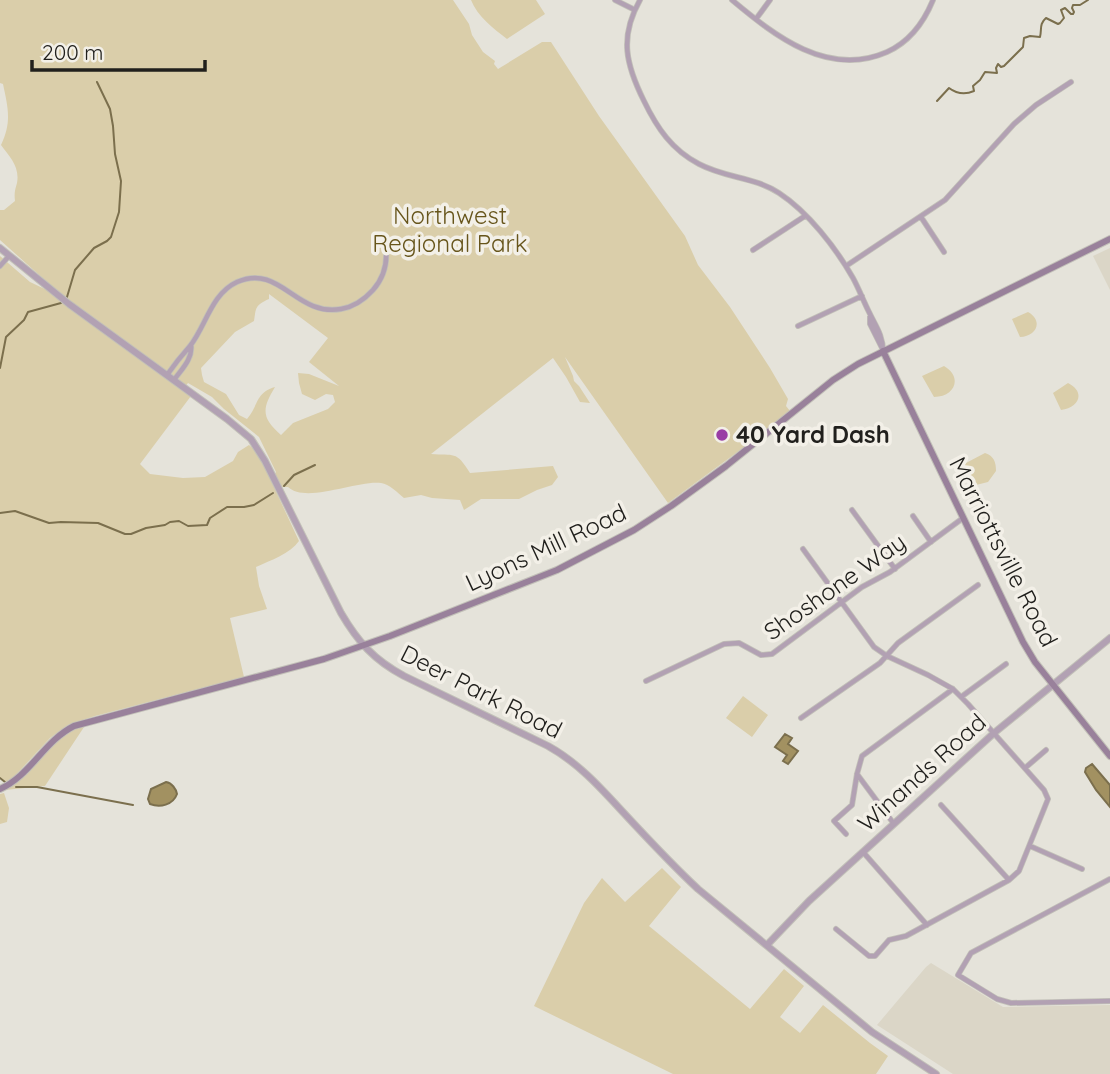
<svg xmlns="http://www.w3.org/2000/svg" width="1110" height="1074" font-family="Quicksand,sans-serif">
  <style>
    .built { fill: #dbd6c7 }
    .green { fill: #daceaa; fill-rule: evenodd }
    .water { fill: #a29161; stroke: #7b6f4d; stroke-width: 2 }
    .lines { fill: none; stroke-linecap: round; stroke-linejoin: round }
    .stream { stroke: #7b6f4d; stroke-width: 2 }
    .minor-casing { stroke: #c2c0b8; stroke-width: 6 }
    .tertiary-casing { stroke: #c2c0b8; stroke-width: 8 }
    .secondary-casing { stroke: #c2c0b8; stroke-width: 8 }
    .minor { stroke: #b2a1b3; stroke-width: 4.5 }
    .tertiary { stroke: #b2a1b3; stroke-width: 6 }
    .secondary { stroke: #99819b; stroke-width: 6 }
    .poi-dot { fill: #993ca5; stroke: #f3f0e8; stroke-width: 2.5 }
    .labels { text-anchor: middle; stroke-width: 7; stroke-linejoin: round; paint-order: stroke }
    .park-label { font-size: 24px; fill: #67551b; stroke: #f3f0e8 }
    .poi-label { font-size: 24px; font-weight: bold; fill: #21201d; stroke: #f3f0e8; text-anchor: start }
    .street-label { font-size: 24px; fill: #21201d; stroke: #f3f0e8 }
  </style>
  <rect width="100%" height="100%" fill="#e5e3da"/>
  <path class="built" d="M1110,248V290L1093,256Z
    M931,963L1003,1007L1110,1005V1074H953L877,1025L926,967Z"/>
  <path class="green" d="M0,0H453L469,24L472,35L483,52L495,61L494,64L498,69L542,42H551L599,116L685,236L698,265L730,307L770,368L788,399L786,406L790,411L766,431L668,503L565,357L573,376L574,381L579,386L590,403L580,402L566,377L553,358L431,454C454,456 456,450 470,473L553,466L558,477L552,485L537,490L519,499H481L464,510L460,500L432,498L421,495L404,498C398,493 389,484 381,483C357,480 306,504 288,487H281L275,474L276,472L259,437L224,409L212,397L188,383L182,390L191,396L140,464L150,474L183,478L205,477L233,461L238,452L249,445L255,450L266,470L299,541C290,554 271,560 256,567L259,586L267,609L230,618L244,677L95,716L68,725L50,738L12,779L5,782L0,778V256L30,282L49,291L46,281L0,240V210H4L15,201C14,193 15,190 17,183C20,167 10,157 1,145C12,122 8,108 3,84L0,83ZM269,294L328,338L309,362L339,386L309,374L298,373L299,383L302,394L315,400L326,394L333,395L335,402L328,409L293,423L281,435C261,417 262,409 275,387C255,393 259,405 247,419L239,415L226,394L204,382L202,375L201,368L235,332L254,321C256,308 255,305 269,299Z
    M471,0H536L545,14L507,39C494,29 477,16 471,0Z
    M1028,312C1044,321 1036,337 1020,337L1012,319Z
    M944,366C963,377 955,397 934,397L922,376Z
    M1068,383C1086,392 1079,408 1061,410L1053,393Z
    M985,453C994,456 996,462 996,471L988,482L976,485L967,468L964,464Z
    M743,696L768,715L752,737L726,718Z
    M86,724L45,786L5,790L14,784C36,762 56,736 86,724Z
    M4,793L9,808L7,822L0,824V794Z
    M662,868L681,887L649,926L750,1009L784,969L804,986L780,1017L800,1033L823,1005L870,1043L888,1056L876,1074H673L534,1006L584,903L602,878L625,902Z"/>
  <path class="water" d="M785,734L792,738L788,744L798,751L788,764L783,761L787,755L775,747Z
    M1092,764L1110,785V807L1096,790L1085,772L1086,768Z
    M166,782C172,783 176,789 177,794C173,805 160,808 150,804L148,799L151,789Z"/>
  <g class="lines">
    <path class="stream" d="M937,101L949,88C957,94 965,95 974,91L973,86L980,80L985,72L997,73L996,68L998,64L1001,67L1004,66L1023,47L1024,38L1030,36L1040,37C1042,29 1039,24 1046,18L1058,24L1060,23L1064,18L1061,10L1065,8L1071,14H1073L1074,12L1072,8L1073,5H1080L1088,0
      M67,297L75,270L94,248L107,241L111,237L119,212L121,181L115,154L113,126L110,109L97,82
      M0,368L6,337L24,320L28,312L61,303
      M284,486L294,475L315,465
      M0,513L15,511L49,523L61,522L98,523L125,534H131L146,528L165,525L170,522L179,521L188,526L207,525L210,518L227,507H244L254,505L273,493
      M0,778L5,782
      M16,787H37L133,805"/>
    <g class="minor-casing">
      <path id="minor" d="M615,0L635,10
        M640,0C619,37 626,65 644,101C657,128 672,150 699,164C725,178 755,177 779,193C808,212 836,248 853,278C859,289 863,300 869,312C875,325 883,335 883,351
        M732,0C775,36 828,78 887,52C909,42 924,22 933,0
        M756,19L770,0
        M921,217L944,252
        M753,250L805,216
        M0,266L9,256
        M846,266L945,200L1014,124L1036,105L1071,82
        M870,316V324L883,350
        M798,326L862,296
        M167,375C174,365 182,355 190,346C206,326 211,294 237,282C280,263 296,317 341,309C353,307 364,300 373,290C387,274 389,255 383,235
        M174,380C181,370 193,359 191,345
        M852,510L895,569
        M913,516L931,542
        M803,549L874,647L887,656L928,675L953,689L968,704L1044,790L1048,799L1019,871L1009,880L906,936L889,940L875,956H869L836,929
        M646,681L724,644L739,643L761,655L772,654L862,587L890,572L963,518
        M961,697L1006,664
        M801,718L880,663L898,643L978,585
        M1025,768L1046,750
        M857,774L894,824
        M941,805L1009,880
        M846,834L834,821L852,805L857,774L862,756L953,689
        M1030,846L1082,869
        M863,852L927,925
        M1110,879L971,953L958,975L997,999L1011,1003L1110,1001"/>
    </g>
    <g class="tertiary-casing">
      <path id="tertiary" d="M0,248L69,304L227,419L251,439L265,461L341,613C358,642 374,660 404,676L548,746C577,762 599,786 621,810C646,837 671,864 698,889L872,1032L936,1074
        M767,945L809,901L994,733L1110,638"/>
    </g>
    <g class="secondary-casing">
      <path id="secondary" d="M883,351L1023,642L1035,662L1110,756
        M0,789C30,776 44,741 74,726L324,659L390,636L557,570L634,530L671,506L726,466L833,380L858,364L1110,239"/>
    </g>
    <use href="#minor" class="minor"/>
    <use href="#tertiary" class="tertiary"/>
    <use href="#secondary" class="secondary"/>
  </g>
  <circle class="poi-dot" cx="722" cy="435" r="7"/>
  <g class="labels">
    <g class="park-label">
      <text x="450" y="224">Northwest<tspan x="450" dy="28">Regional Park</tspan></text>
    </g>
    <g class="poi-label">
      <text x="736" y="443">40 Yard Dash</text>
    </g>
    <g class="street-label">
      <text transform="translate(546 548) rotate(-25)" y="8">Lyons Mill Road</text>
      <text transform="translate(1003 552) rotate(63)" y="8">Marriottsville Road</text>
      <text transform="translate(835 587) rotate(-35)" y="8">Shoshone Way</text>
      <text transform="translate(481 692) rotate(27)" y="8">Deer Park Road</text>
      <text transform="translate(922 773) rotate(-42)" y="8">Winands Road</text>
    </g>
  </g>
  <path d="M32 60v10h173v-10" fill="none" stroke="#21201d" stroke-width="3.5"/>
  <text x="42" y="60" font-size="21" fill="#21201d" stroke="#f3f0e8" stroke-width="5" paint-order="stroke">200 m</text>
</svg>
